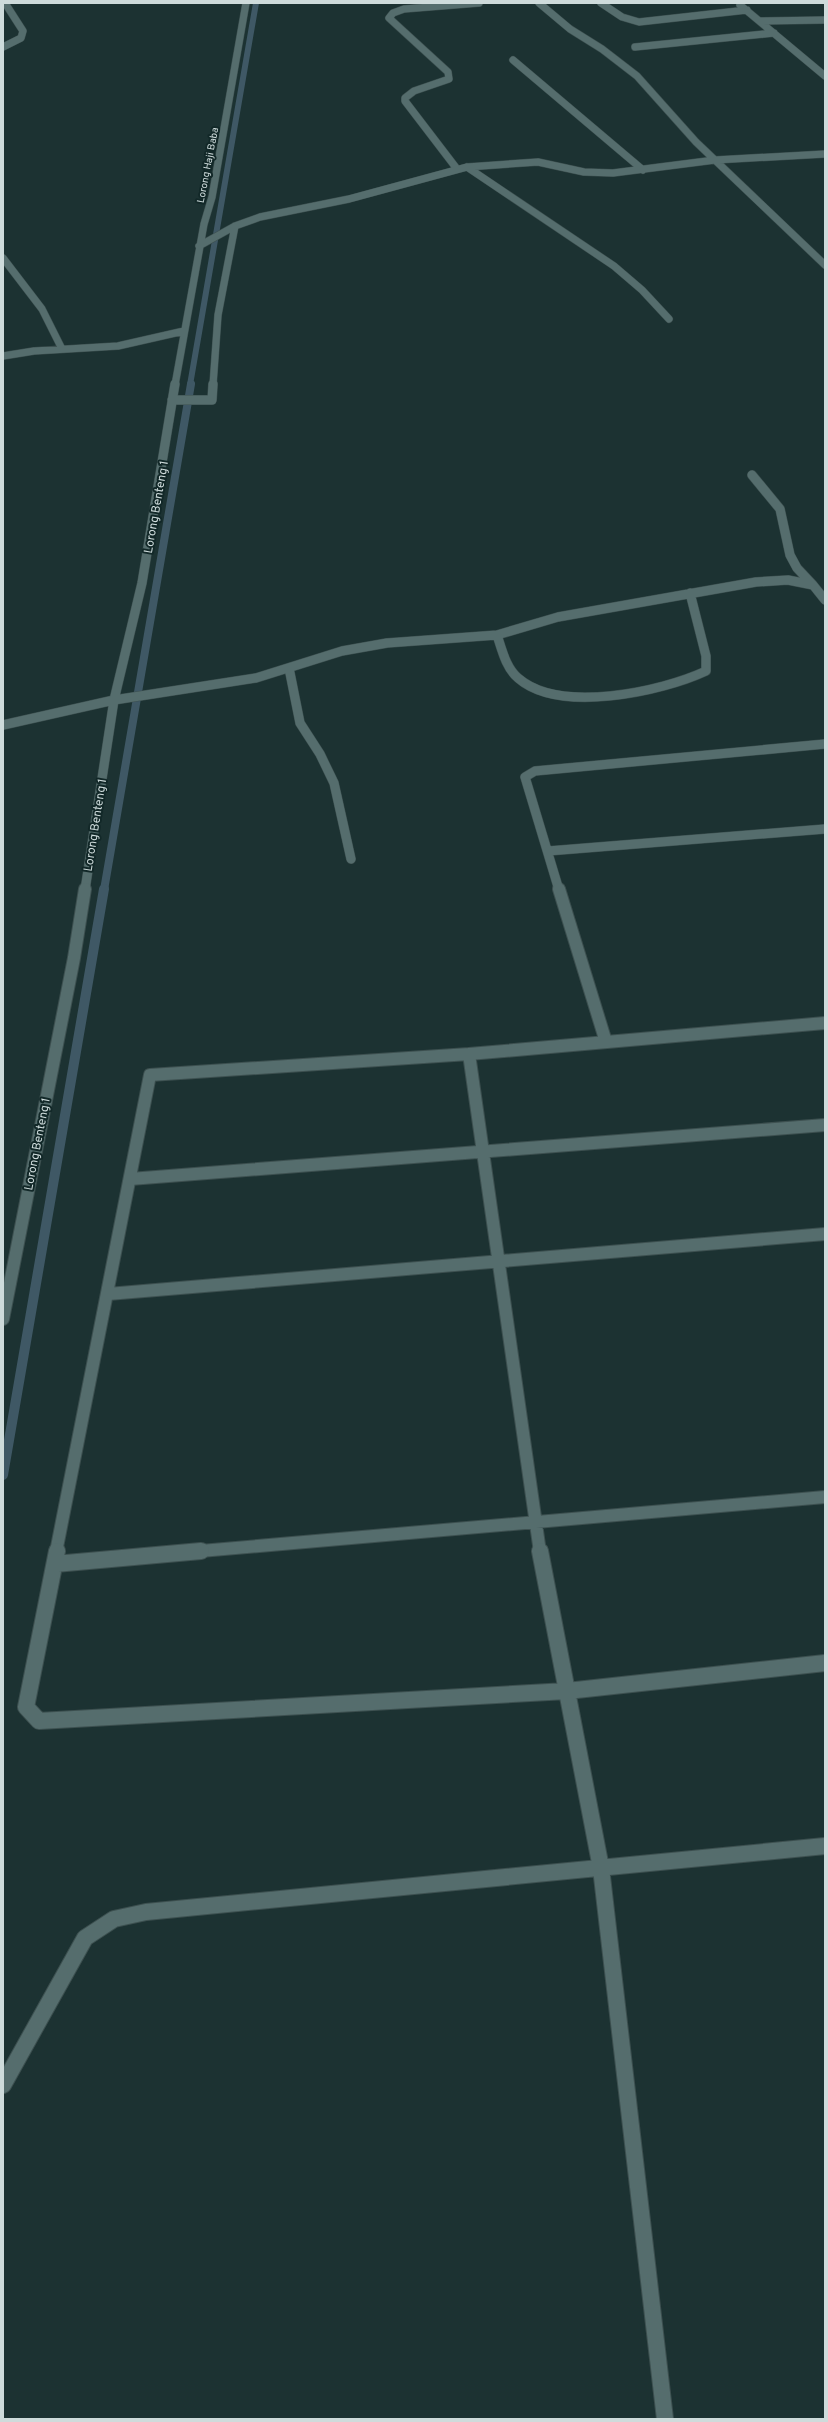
<svg xmlns="http://www.w3.org/2000/svg" width="828" height="2422" font-family="Overpass,sans-serif">
  <style>
    .lines { fill: none; stroke-linecap: round; stroke-linejoin: round }
    .stream-far2 { stroke: #3f5865; stroke-width: 6 }
    .stream-far1 { stroke: #3f5865; stroke-width: 8 }
    .stream { stroke: #3f5865; stroke-width: 10 }
    .minor-far3-casing { stroke: #3d5050; stroke-width: 8 }
    .minor-far2-casing { stroke: #3d5050; stroke-width: 10 }
    .minor-far1-casing { stroke: #3d5050; stroke-width: 14 }
    .minor-casing { stroke: #3d5050; stroke-width: 18 }
    .minor-far3 { stroke: #556d6d; stroke-width: 7 }
    .minor-far2 { stroke: #556d6d; stroke-width: 9 }
    .minor-far1 { stroke: #556d6d; stroke-width: 12 }
    .minor { stroke: #556d6d; stroke-width: 16 }
    .labels { text-anchor: middle; stroke-width: 4; stroke-linejoin: round; paint-order: stroke }
    .far-street-label { font-size: 10px; fill: #cedbdb; stroke: #122828 }
    .street-label { font-size: 12px; fill: #cedbdb; stroke: #122828 }
  </style>
  <rect width="100%" height="100%" fill="#1c3232"/>
  <g class="lines">
    <path class="stream-far2" d="M190,385L256,3"/>
    <path class="stream-far1" d="M104,890L191,384"/>
    <path class="stream" d="M3,1475L104,889"/>
    <g class="minor-far3-casing">
      <path id="minor-far3" d="M539,3L570,29L602,49L637,76L696,142L825,265
        M601,3L622,17L639,22L747,10
        M740,5L825,76
        M761,21L825,20
        M3,47L21,38L23,31L5,3
        M635,47L774,33
        M513,60L643,170
        M467,167L614,266L642,290L669,319
        M457,169L405,101V98L414,91L449,79L448,72L389,18L393,13L404,9L479,3
        M199,246L235,226L260,217L349,199L467,167L538,162L584,172L613,173L715,160L825,154
        M3,258L42,309L62,349
        M3,356L34,351L118,346L184,331
        M175,385L204,224L212,197L246,3
        M213,385L218,315L235,226"/>
    </g>
    <g class="minor-far2-casing">
      <path id="minor-far2" d="M172,400H212L213,384
        M752,475L780,509L790,555L797,568L813,585
        M497,635C502,650 506,668 518,678C559,714 661,692 706,671V656L690,593
        M289,668L300,723L320,754L334,783L351,859
        M3,725L114,700L256,678L342,651L387,643L497,635L558,617L756,582L788,580L813,585L825,600
        M548,851L825,829
        M85,890L114,700L142,583L175,384
        M559,890L525,777L535,771L825,744"/>
    </g>
    <g class="minor-far1-casing">
      <path id="minor-far1" d="M559,889L606,1042
        M469,1054L540,1552
        M130,1179L825,1125
        M108,1294L825,1234
        M3,1319L74,958L85,889
        M56,1552L150,1075L469,1054L825,1023
        M189,1552L825,1497"/>
    </g>
    <g class="minor-casing">
      <path id="minor" d="M57,1551L26,1707L39,1721L567,1691L825,1663
        M540,1551L601,1868L665,2419
        M55,1564L201,1551
        M3,2085L85,1938L114,1919L146,1912L825,1846"/>
    </g>
    <use href="#minor-far3" class="minor-far3"/>
    <use href="#minor-far2" class="minor-far2"/>
    <use href="#minor-far1" class="minor-far1"/>
    <use href="#minor" class="minor"/>
  </g>
  <g class="labels">
    <g class="far-street-label">
      <text transform="translate(207 165) rotate(-79)" y="4">Lorong Haji Baba</text>
    </g>
    <g class="street-label">
      <text transform="translate(156 507) rotate(-80)" y="4">Lorong Benteng 1</text>
      <text transform="translate(95 825) rotate(-81)" y="4">Lorong Benteng 1</text>
      <text transform="translate(37 1144) rotate(-79)" y="4">Lorong Benteng 1</text>
    </g>
  </g>
  <rect width="828" height="2422" fill="none" stroke="#cedbdb" stroke-width="8"/>
</svg>
